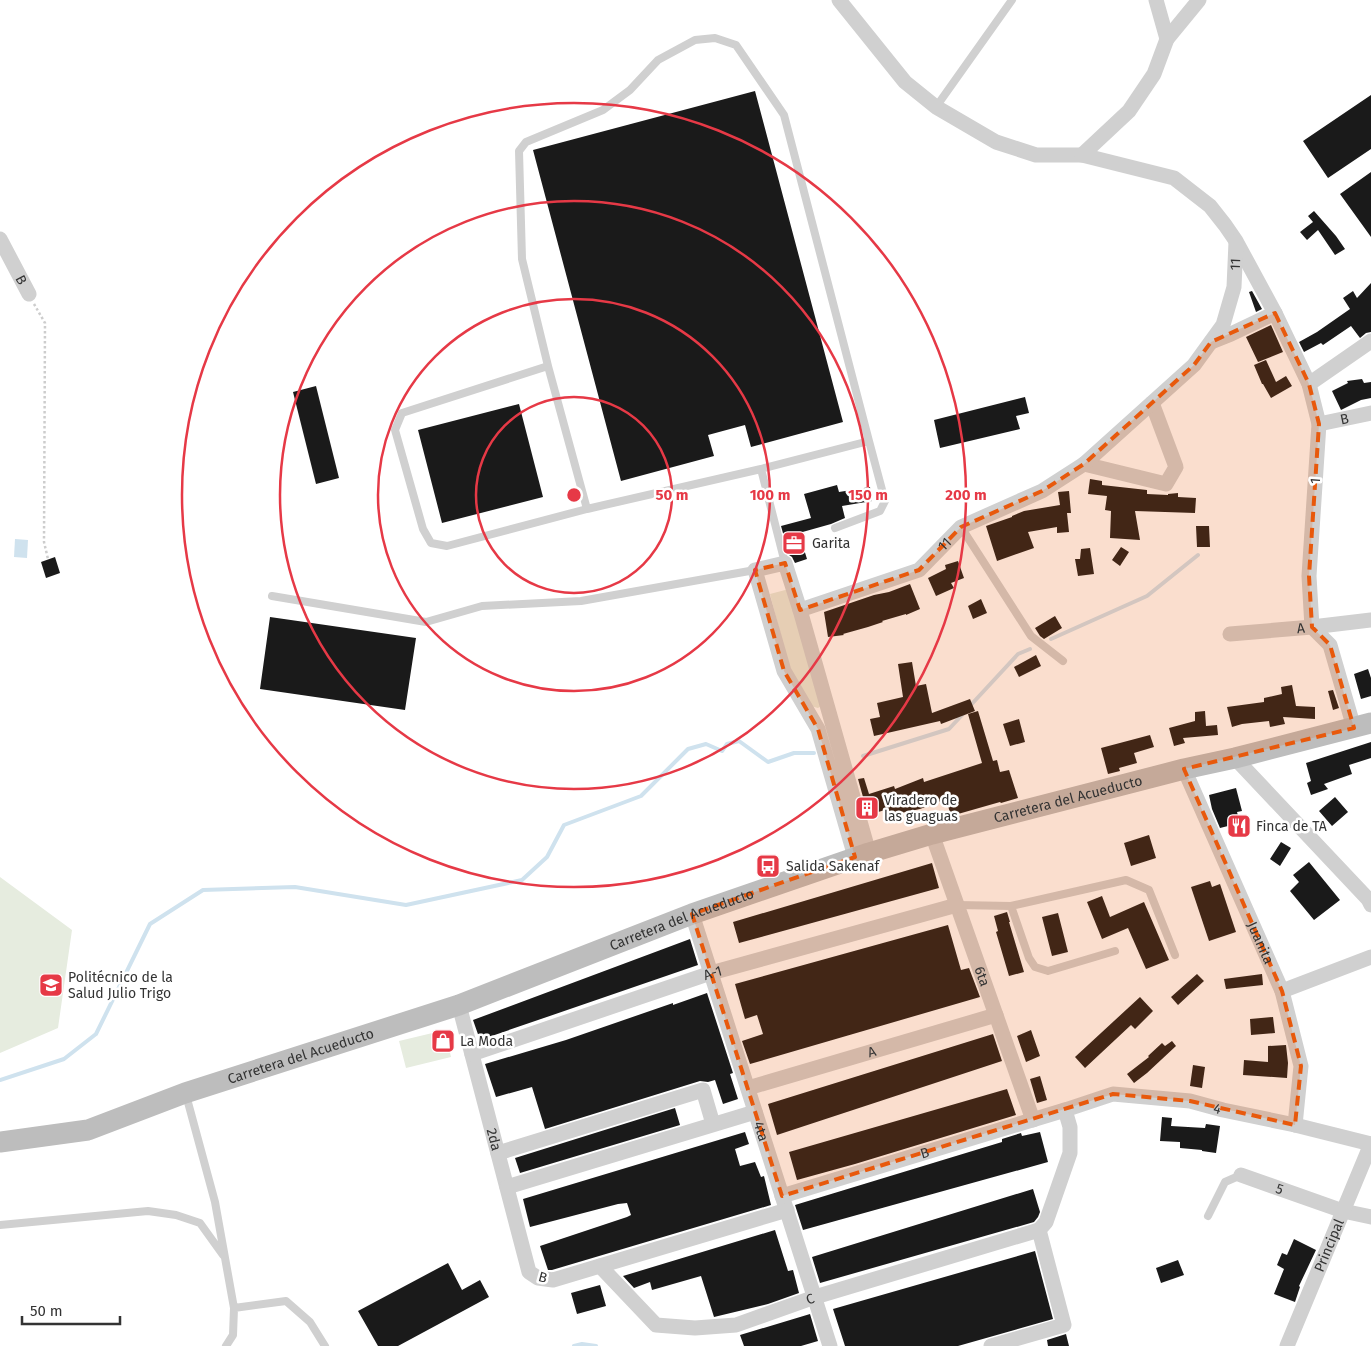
<svg xmlns="http://www.w3.org/2000/svg" width="1371" height="1346" font-family="'Fira Sans',sans-serif">
  <style>
    .green { fill: #e6ecdf }
    .water { fill: #cfe2ee }
    .lines { fill: none; stroke-linecap: round; stroke-linejoin: round }
    .stream { stroke: #cfe2ee; stroke-width: 4 }
    .building { fill: #1a1a1a }
    .path { stroke: #cdcdcd; stroke-width: 2.5; stroke-dasharray: 2.5 2.5; stroke-linecap: butt }
    .lane { stroke: #d0d0d0; stroke-width: 8 }
    .street { stroke: #d0d0d0; stroke-width: 15 }
    .secondary { stroke: #bdbdbd; stroke-width: 21 }
    .marked { fill: #e8590c; fill-opacity: 0.2; stroke: #e8590c; stroke-width: 4; stroke-dasharray: 10 6; stroke-linejoin: round }
    .ring { fill: none; stroke: #e63946; stroke-width: 2.5 }
    .labels { text-anchor: middle; stroke-width: 5; stroke-linejoin: round; paint-order: stroke }
    .street-label { font-size: 14px; fill: #333; stroke: #fff }
    .poi-label { font-size: 14px; fill: #333; stroke: #fff; text-anchor: start }
    .centre { fill: #e63946; stroke: #fff; stroke-width: 2.5 }
    .ring-label { font-size: 15px; text-anchor: middle; font-weight: bold; fill: #e63946; stroke: #fff; stroke-width: 5; stroke-linejoin: round; paint-order: stroke }
  </style>
  <rect width="100%" height="100%" fill="#fff"/>
  <path class="green" d="M789,589L821,706L818,708L811,706L789,666L770,594Z
    M0,877L72,930L58,1028L0,1053Z
    M445,1030L451,1057L406,1068L399,1041Z"/>
  <path class="water" d="M15,539L28,540L27,558L14,557Z"/>
  <g class="lines">
    <path class="stream" d="M1051,639L1147,596L1198,555
      M969,707L1018,654L1030,649
      M863,756L949,729L963,714
      M0,1080L64,1059L96,1034L150,924L203,890L295,887L406,905L522,880L547,857L564,825L641,796L688,749L706,744L722,751L727,744L739,741L768,762L794,753H814
      M574,1346L582,1344L596,1346"/>
  </g>
  <path class="building" d="M755,91L843,422L751,447L745,425L708,435L714,456L621,481L533,150Z
    M1371,95V149L1328,178L1303,141Z
    M1371,172V237L1340,194Z
    M1314,211L1336,236L1345,249L1335,255L1318,230L1307,240L1300,232L1313,222L1308,216Z
    M1371,283V332L1366,333L1360,338L1351,326L1323,345L1321,343L1304,352L1299,342L1317,332L1350,309L1343,298L1353,291L1357,298Z
    M1252,291L1262,309L1256,312L1249,292Z
    M1271,325L1283,352L1258,362L1246,337Z
    M1266,360L1276,382L1286,376L1292,386L1271,398L1263,384H1262L1254,365Z
    M1362,379L1364,383L1371,382V398L1361,400L1341,410L1332,391L1348,383L1347,381Z
    M316,386L339,478L316,484L293,392Z
    M1025,397L1029,413L1016,416L1020,429L940,448L934,420Z
    M519,404L543,497L442,523L418,430Z
    M1090,479L1102,481V485L1147,490V494L1168,495V494L1178,493V497L1196,498L1195,513L1135,511L1140,540L1110,538L1111,511L1105,510L1107,496L1088,494Z
    M837,485L839,492L870,487L872,501L842,506L845,518L831,524L799,533L807,559L795,563L792,557L789,555L781,526L811,518L804,494Z
    M1069,491L1071,513H1067L1069,532L1057,533V527L1028,532L1034,548L997,561L986,526L1012,517V516L1024,511L1060,505L1058,492Z
    M1196,526H1209L1210,547H1197Z
    M1121,547L1129,552L1120,566L1112,560Z
    M1090,548L1094,574L1078,576L1075,559H1080L1081,549Z
    M55,557L60,573L46,578L41,562Z
    M958,561L964,578L951,583L954,588L936,596L928,578L946,569L945,565Z
    M910,584L920,609L906,615V614L882,621L883,622L868,627L843,634L844,635L828,637L824,612L874,595L889,592Z
    M981,599L987,613L973,619L968,606Z
    M1055,616L1062,628L1044,639L1040,636L1035,628Z
    M270,617L416,638L405,710L260,689Z
    M1036,655L1041,666L1019,677L1014,667Z
    M912,662L916,686L926,684L932,713L970,699L975,711L941,724L940,721L874,736L870,719L880,717L877,703L903,697L898,664Z
    M1368,669L1371,678V696L1361,699L1354,674Z
    M1292,685L1296,706L1315,707V719L1283,717L1285,724L1270,727L1269,721L1242,724L1232,727L1227,707L1264,702V698L1282,694L1281,687Z
    M1333,690L1339,708L1333,710L1328,691Z
    M978,711L993,761L997,760L1000,772L1009,770L1018,798L1001,803L1000,802L951,816L946,799L920,809L887,816L885,810L868,815L858,779L864,778L869,794L894,786L895,789L923,778L924,782L982,763L968,714Z
    M1205,711L1206,726L1217,725L1218,735L1183,738L1185,743L1174,746L1169,728L1195,721V712Z
    M1019,719L1025,742L1010,746L1003,724Z
    M1150,735L1154,747L1134,753L1137,763L1119,768L1120,771L1108,774L1101,748Z
    M1371,742V758L1349,765L1352,774L1324,784L1328,789L1311,795L1307,783L1311,781L1306,763Z
    M1236,788L1242,811L1237,812L1240,823L1220,828L1212,809L1209,795Z
    M1335,797L1348,812L1332,826L1319,811Z
    M1149,835L1156,858L1131,866L1124,843Z
    M1281,842L1291,848L1280,866L1270,859Z
    M1309,862L1340,900L1314,920L1290,891L1299,882L1293,875Z
    M932,863L939,888L739,943L733,922Z
    M1210,881L1212,887L1220,884L1236,932L1209,941L1191,887Z
    M1102,896L1110,917L1144,902L1169,960L1146,969L1128,928L1102,939L1087,902Z
    M1007,912L1010,922H1009L1024,972L1009,976L996,932L998,931L994,916Z
    M1058,913L1068,952L1052,956L1042,917Z
    M948,925L961,970L969,968L980,997L750,1064L742,1041L763,1034L757,1015L745,1019L735,984Z
    M690,939L698,965L480,1040L473,1020Z
    M1197,974L1204,981L1178,1005L1171,997Z
    M1262,974L1263,985L1226,989L1224,979Z
    M707,993L733,1073L730,1074L738,1099L723,1104L715,1080L708,1082L700,1081L545,1129L532,1087L496,1097L485,1064L566,1040L673,1003V1005Z
    M1140,997L1153,1011L1135,1029L1131,1025L1085,1068L1075,1057Z
    M1273,1017L1275,1033L1251,1035L1250,1019Z
    M1031,1030L1040,1056L1026,1062L1017,1036Z
    M993,1034L1002,1061L777,1135L768,1104Z
    M1172,1041L1176,1046L1147,1073L1134,1083L1127,1074L1149,1057L1148,1056L1162,1043L1165,1046Z
    M1286,1045L1288,1063L1287,1078L1243,1075L1244,1060L1268,1062V1046Z
    M1193,1065L1205,1067L1202,1088L1190,1086Z
    M1040,1076L1047,1100L1037,1103L1030,1079Z
    M1007,1089L1016,1115L855,1164L797,1180L789,1152Z
    M675,1108L680,1125L520,1173L515,1158Z
    M1162,1117L1172,1118L1171,1126L1205,1128L1206,1124L1220,1126L1216,1153L1202,1151V1150L1180,1148V1142L1160,1141Z
    M745,1132L749,1144L735,1149L740,1166L755,1162L761,1177L764,1176L771,1205L552,1270H548L540,1246L627,1217L631,1215L627,1203L618,1204L530,1227L523,1199Z
    M1040,1132L1048,1162L803,1230L795,1205L1002,1142V1139L1021,1133L1022,1136Z
    M1033,1189L1040,1212L1038,1217L1034,1222L820,1283L812,1257Z
    M775,1230L788,1271L793,1270L799,1293L768,1304L714,1317L701,1276L652,1290L650,1282L634,1288L623,1276Z
    M1294,1239L1316,1250L1299,1286L1300,1287L1295,1302L1274,1294L1284,1269L1277,1265L1282,1253L1287,1255Z
    M1035,1251L1053,1319L958,1346H845L833,1309Z
    M1178,1260L1184,1275L1161,1283L1156,1268Z
    M448,1263L462,1290L480,1280L489,1297L398,1346H378L358,1311Z
    M600,1285L606,1306L577,1314L571,1293Z
    M810,1314L818,1341L801,1346H744L740,1335Z
    M1066,1334L1069,1346H1048L1047,1340Z"/>
  <g class="lines">
    <path class="path" d="M34,304L45,323L44,542L48,559"/>
    <path class="lane" d="M936,107L1012,0
      M548,366L587,509
      M761,469L869,441L784,115L736,45L715,38L695,40L658,60L630,90L603,110L526,142L519,151L522,259L548,366L402,413L395,430L423,529L431,543L447,546L587,509L761,469L785,563
      M961,527L1031,636L1063,661
      M835,528L880,511L885,501L869,441
      M272,596L426,622L482,606L581,601L755,570
      M957,905L1011,906L1126,880L1149,890L1175,955
      M1011,906L1029,958L1035,967L1048,971L1115,951
      M186,1095L215,1202L234,1308L233,1335L226,1346
      M1208,1216L1225,1182L1241,1175
      M0,1225L148,1211L176,1215L200,1223L223,1255
      M234,1308L286,1301L310,1322L325,1346"/>
    <g class="street">
      <path d="M839,0L905,82L936,107L996,142L1036,155H1082L1174,178L1210,206L1225,225L1236,241L1275,313L1309,384L1319,424L1309,576L1312,627L1330,645L1354,728"/>
      <path d="M1156,0L1167,39"/>
      <path d="M1082,155L1129,111L1154,74L1167,39L1199,0"/>
      <path id="s1" d="M0,239L29,294"/>
      <path d="M1211,342L1231,334L1275,313"/>
      <path d="M1309,384L1371,341"/>
      <path id="s2" d="M1319,424L1371,413"/>
      <path d="M1084,464L1166,484L1176,467L1152,403"/>
      <path id="s3" d="M800,610L919,570L961,527L1042,491L1084,464L1194,365L1223,325L1234,287L1236,242"/>
      <path id="s4" d="M1230,634L1312,627L1371,620"/>
      <path d="M1235,758L1368,899L1371,905"/>
      <path id="s5" d="M1184,769L1282,991L1301,1066L1295,1125"/>
      <path id="s6" d="M932,834L1033,1120"/>
      <path d="M855,857L818,729L784,671L755,570L785,563L800,610L869,853"/>
      <path id="s7" d="M692,914L830,1346"/>
      <path d="M1282,991L1371,957"/>
      <path id="s8" d="M459,1005L529,1272L538,1278L553,1280L787,1210"/>
      <path id="s9" d="M472,1054L711,973L957,905"/>
      <path id="s10" d="M748,1088L996,1015"/>
      <path d="M498,1153L703,1090L713,1124"/>
      <path id="s11" d="M1241,1175L1343,1211L1371,1217"/>
      <path d="M507,1187L755,1112"/>
      <path id="s12" d="M782,1196L1065,1110L1113,1094L1190,1101L1223,1110L1295,1125L1371,1144"/>
      <path id="s13" d="M600,1266L656,1325L695,1328L736,1325L815,1297L1039,1230"/>
      <path d="M991,1346L1064,1325L1039,1230L1046,1222L1070,1153V1127L1065,1110"/>
      <path id="s14" d="M1287,1346L1371,1144"/>
    </g>
    <path class="secondary" id="s15" d="M0,1142L88,1130L185,1093L459,1005L692,914L869,853L932,834L1184,769L1235,758L1371,723"/>
  </g>
  <path class="marked" d="M1275,313L1309,384L1319,424L1309,576L1312,627L1330,645L1354,728L1184,769L1282,991L1301,1066L1295,1125L1190,1101L1113,1094L782,1196L692,914L855,857L818,729L784,671L755,570L785,563L800,610L919,570L961,527L1042,491L1084,464L1194,365L1211,342Z"/>
  <g class="ring">
    <circle cx="574" cy="495" r="98"/>
    <circle cx="574" cy="495" r="196"/>
    <circle cx="574" cy="495" r="294"/>
    <circle cx="574" cy="495" r="392"/>
  </g>
  <defs>
    <g id="office-square" transform="scale(1.25)"><rect x="-9" y="-9" width="18" height="18" rx="4" fill="#e63946" stroke="#fff"/><path d="M-6-3h4V-5.5h4V-3h4V5H-6ZM-1-4.5V-3h2v-1.5ZM-6 0V1H6V0Z" fill="#fff"/></g>
    <g id="building-square" transform="scale(1.25)"><rect x="-9" y="-9" width="18" height="18" rx="4" fill="#e63946" stroke="#fff"/><path d="M-4-6H4V6H1V3H-1V6H-4ZM-2.5-4.3h1.7v1.8h-1.7ZM.8-4.3h1.7v1.8H.8ZM-2.5-1h1.7V.8h-1.7ZM.8-1h1.7V.8H.8Z" fill="#fff"/></g>
    <g id="restaurant-square" transform="scale(1.25)"><rect x="-9" y="-9" width="18" height="18" rx="4" fill="#e63946" stroke="#fff"/><path d="M-5-6h1v4h1v-4h1v4h1v-4h1v5L-1.5 .5V6h-2V.5L-5-1ZM5-6V6H3V1.5H1.5Q1.5-4 5-6Z" fill="#fff"/></g>
    <g id="bus-square" transform="scale(1.25)"><rect x="-9" y="-9" width="18" height="18" rx="4" fill="#e63946" stroke="#fff"/><path d="M-5-6H5V4H4V6H2V4H-2V6H-4V4H-5ZM-3.5-4V0h7V-4ZM-3.5 1.2v1.5H-2V1.2ZM2 1.2v1.5H3.5V1.2Z" fill="#fff"/></g>
    <g id="university-square" transform="scale(1.25)"><rect x="-9" y="-9" width="18" height="18" rx="4" fill="#e63946" stroke="#fff"/><path d="M0-5L7-2L0 1L-7-2ZM-4 1L0 2.5L4 1V4Q0 6-4 4Z" fill="#fff"/></g>
    <g id="shop-square" transform="scale(1.25)"><rect x="-9" y="-9" width="18" height="18" rx="4" fill="#e63946" stroke="#fff"/><path d="M-5-2.5h2.3a2.7 3.5 0 0 1 5.4 0H5L5.5 6h-11ZM-1.5-2.5h3a1.5 2.3 0 0 0-3 0Z" fill="#fff"/></g>
  </defs>
  <g fill-rule="evenodd">
    <use href="#office-square" x="794" y="543"/>
    <use href="#building-square" x="867" y="808"/>
    <use href="#restaurant-square" x="1239" y="826"/>
    <use href="#bus-square" x="768" y="866"/>
    <use href="#university-square" x="51" y="985"/>
    <use href="#shop-square" x="443" y="1041"/>
  </g>
  <g class="labels">
    <g class="street-label">
      <text dy="5" stroke="none"><textPath href="#s3" startOffset="584">11</textPath></text>
      <text dy="5" stroke="none"><textPath href="#s1" startOffset="46">B</textPath></text>
      <text dy="5" stroke="none"><textPath href="#s2" startOffset="26">B</textPath></text>
      <text transform="translate(1315 481) rotate(-86)" y="5">1</text>
      <text dy="5" stroke="none"><textPath href="#s3" startOffset="162">11</textPath></text>
      <text dy="5" stroke="none"><textPath href="#s4" startOffset="71">A</textPath></text>
      <text dy="5" stroke="none"><textPath href="#s15" startOffset="1124">Carretera del Acueducto</textPath></text>
      <text dy="5" stroke="none"><textPath href="#s15" startOffset="719">Carretera del Acueducto</textPath></text>
      <text dy="5" stroke="none"><textPath href="#s5" startOffset="190">Juanita</textPath></text>
      <text dy="5" stroke="none"><textPath href="#s9" startOffset="254">A-1</textPath></text>
      <text dy="5" stroke="none"><textPath href="#s6" startOffset="151">6ta</textPath></text>
      <text dy="5" stroke="none"><textPath href="#s10" startOffset="129">A</textPath></text>
      <text dy="5" stroke="none"><textPath href="#s15" startOffset="314">Carretera del Acueducto</textPath></text>
      <text dy="5" stroke="none"><textPath href="#s12" startOffset="452">4</textPath></text>
      <text dy="5" stroke="none"><textPath href="#s7" startOffset="228">4ta</textPath></text>
      <text dy="5" stroke="none"><textPath href="#s8" startOffset="139">2da</textPath></text>
      <text dy="5" stroke="none"><textPath href="#s12" startOffset="149">B</textPath></text>
      <text dy="5" stroke="none"><textPath href="#s11" startOffset="41">5</textPath></text>
      <text dy="5" stroke="none"><textPath href="#s14" startOffset="109">Principal</textPath></text>
      <text transform="translate(543 1277) rotate(15)" y="5">B</text>
      <text dy="5" stroke="none"><textPath href="#s13" startOffset="240">C</textPath></text>
    </g>
    <g class="poi-label">
      <text x="812" y="548">Garita</text>
      <text x="884" y="805">Viradero de<tspan x="884" dy="16">las guaguas</tspan></text>
      <text x="1256" y="831">Finca de TA</text>
      <text x="786" y="871">Salida Sakenaf</text>
      <text x="68" y="982">Politécnico de la<tspan x="68" dy="16">Salud Julio Trigo</tspan></text>
      <text x="460" y="1046">La Moda</text>
    </g>
  </g>
  <circle cx="574" cy="495" r="8" class="centre"/>
  <g class="ring-label">
    <text x="672" y="500">50 m</text>
    <text x="770" y="500">100 m</text>
    <text x="868" y="500">150 m</text>
    <text x="966" y="500">200 m</text>
  </g>
  <path d="M22 1316v8h98v-8" fill="none" stroke="#333333" stroke-width="2.5"/>
  <text x="30" y="1316" font-size="15" fill="#333333" stroke="#ffffff" stroke-width="4" paint-order="stroke">50 m</text>
</svg>
